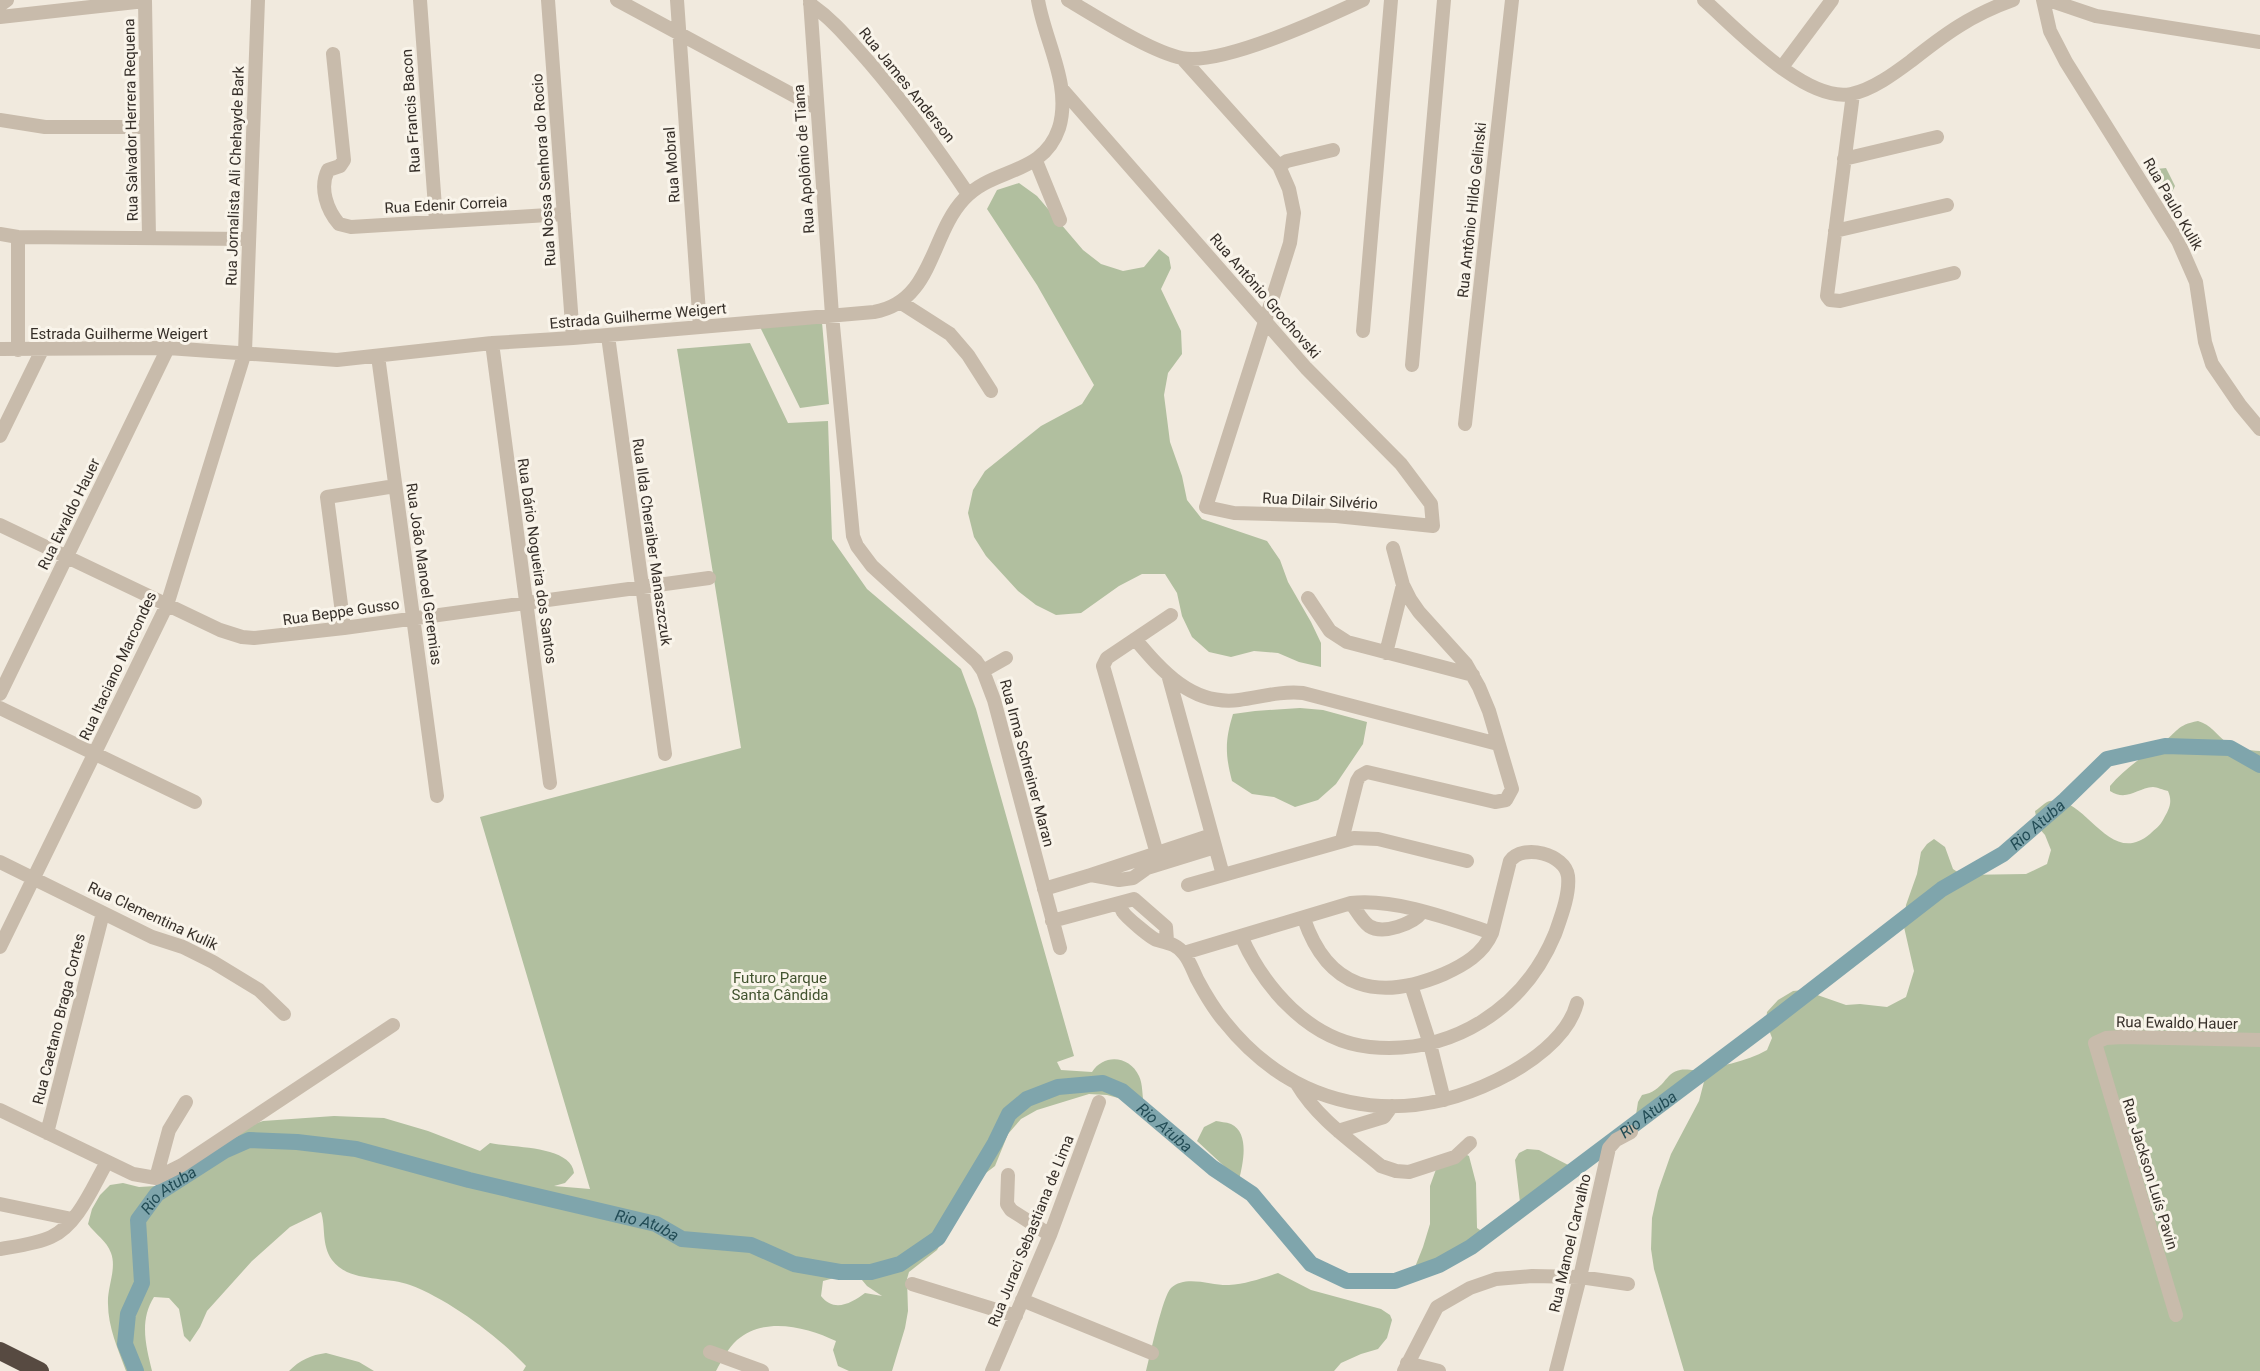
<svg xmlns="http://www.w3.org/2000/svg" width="2260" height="1371" font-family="Roboto,sans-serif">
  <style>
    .green { fill: #b1bf9f; fill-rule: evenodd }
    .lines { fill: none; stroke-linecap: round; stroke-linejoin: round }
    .river { stroke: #7fa5ac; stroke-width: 16 }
    .minor { stroke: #c8bbab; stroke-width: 14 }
    .highway { stroke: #574a41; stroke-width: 18 }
    .labels { text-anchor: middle; stroke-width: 6; stroke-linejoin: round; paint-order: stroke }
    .street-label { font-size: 15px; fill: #362f29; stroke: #f9f4ea }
    .park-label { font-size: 15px; fill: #42532f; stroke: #f9f4ea }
    .water-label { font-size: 16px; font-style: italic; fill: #224c55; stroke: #f9f4ea }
  </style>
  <rect width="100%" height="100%" fill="#f1eade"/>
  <path class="green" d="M2166,168L2175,186L2172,192L2165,193L2158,183L2156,169Z
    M1019,183L1037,196L1083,250L1101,264L1123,271L1144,267L1159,249L1169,257L1171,268L1161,289L1181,331L1182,354L1168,373L1164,395L1170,442L1182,476L1187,500L1202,519L1267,541L1280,560L1288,582L1311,622L1321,643V667L1299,662L1278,653L1254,651L1231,657L1209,652L1192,637L1182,616L1177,593L1165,574H1142L1119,586L1081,613L1056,615L1036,605L1018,591L986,556L974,537L968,513L973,490L985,471L1041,426L1082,404L1094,385L1037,285L987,209L997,190Z
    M822,322L829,404L800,408L760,327Z
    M750,343L788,423L828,421L832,539L867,589L961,669L976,709L1074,1056L1057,1062L1061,1070L1092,1072C1104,1053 1130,1056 1139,1076C1143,1084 1142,1097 1144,1105L1107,1095L1089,1094L1037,1110L1021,1119L1008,1134L995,1166L978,1179L937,1250L909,1272L907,1279L908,1311L905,1328L892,1371H849L838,1366L833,1350L836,1341C807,1327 764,1316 737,1340C728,1348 722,1360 716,1371H523L526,1366C498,1336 448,1299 410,1285C386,1276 349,1283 332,1260C321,1244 326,1227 321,1212L290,1227L252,1261L207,1311L200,1327L190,1342L184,1336L179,1309L169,1298L154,1297C139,1321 146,1346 152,1371H126C118,1349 108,1327 108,1304C107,1287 117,1269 111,1253C107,1241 95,1234 88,1224L92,1209L100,1195L110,1185L123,1183L139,1187L156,1186L186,1169L251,1125L263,1121L334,1116L384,1118L428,1131L480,1151L490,1143C511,1148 571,1145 574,1173L565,1183L554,1186L590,1189L480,817L741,748L677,349ZM834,1278L862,1280L867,1286L882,1296L865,1293C852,1303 834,1313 821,1296L823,1281Z
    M1300,708L1323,710L1367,722L1363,744L1336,784L1318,800L1295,807L1274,797L1252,794L1232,781C1225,754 1225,740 1233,714L1255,711Z
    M2198,721C2211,725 2216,734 2226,742C2236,750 2248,750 2260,751V1371H1684L1654,1269L1651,1249L1652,1218L1658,1191L1671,1154L1699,1101L1706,1074L1701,1069L1694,1072L1635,1121L1638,1102L1642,1095C1665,1091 1664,1073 1680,1070C1685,1069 1690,1070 1694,1070C1718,1067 1746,1062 1767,1050L1772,1038L1766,1022L1767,1012L1778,1000L1793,991L1803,990L1846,1005L1860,1004L1887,1007L1906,997L1914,971L1904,927L1906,905L1917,874L1921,852L1927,844L1934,839L1945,847L1953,869L1962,875L2026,874L2047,864L2051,850L2045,835L2038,827L2035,811C2040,808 2045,802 2050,801C2085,793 2109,869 2150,834C2155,829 2160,826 2163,820C2169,809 2173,803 2168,791C2163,790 2157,787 2153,787C2137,788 2127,802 2110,791V786C2125,768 2144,756 2162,743C2178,732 2176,725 2198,721Z
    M1216,1121C1220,1122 1226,1122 1231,1124C1250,1133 1243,1164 1239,1180L1197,1141L1204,1127Z
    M1527,1149L1539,1150L1576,1169L1521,1211L1515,1160L1519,1153Z
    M1457,1150L1469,1156L1476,1183L1477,1228L1489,1236L1458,1256L1413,1272L1423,1247L1430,1224V1186L1439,1161Z
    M1278,1273L1311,1290L1381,1309L1390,1315L1392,1320L1387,1338L1378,1349L1361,1354L1341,1363L1334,1371H1146C1150,1356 1163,1295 1171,1288C1186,1274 1212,1286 1229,1285C1246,1284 1263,1278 1278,1273Z
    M326,1353L359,1362L374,1371H289C300,1360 311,1355 326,1353Z"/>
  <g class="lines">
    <path class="river" id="s1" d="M136,1371L125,1344L128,1314L142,1283L138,1220L157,1194L224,1151L249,1140L297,1142L356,1149L469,1180L656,1224L682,1239L751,1245L794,1264L840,1272H871L900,1264L938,1238L995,1143L1009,1114L1027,1099L1058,1087L1103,1083L1122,1091L1213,1168L1252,1194L1311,1264L1347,1281H1395L1439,1265L1471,1247L1773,1020L1942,889L2003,854L2065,800L2107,759L2165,746L2230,748L2260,765"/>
    <path class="minor" d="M420,0L436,221
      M548,0L573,338
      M617,0L817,108
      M677,0L700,327
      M810,0L832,315L853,536L857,546L872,566L976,661L983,671L994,700L1060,948
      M1068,0C1097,17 1151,52 1182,58C1221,66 1325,18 1363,0
      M1704,0C1736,28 1805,103 1851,94C1872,90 1895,73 1911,61C1945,34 1971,15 2013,0
      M2043,0L2050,31L2066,62L2178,241L2196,282L2205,342L2212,364L2240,405L2260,429
      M2049,0L2096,16L2260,42
      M810,4C834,20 850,41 869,62C905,104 937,148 968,194
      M0,5L7,0
      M0,17L145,1L149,238
      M333,54L344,160L340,166L328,170C319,188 327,210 339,224L351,227L564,214
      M1782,67L1832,0
      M1062,89L1306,368L1401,464L1431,504L1433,526L1336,516L1234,513L1206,507L1290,243L1294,213L1289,189L1279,166L1182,58
      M1853,94L1827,296L1830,300L1840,301L1954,273
      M0,120L45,127H147
      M1844,159L1937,137
      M1036,161L1060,220
      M1279,166L1287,161L1333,150
      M1835,231L1947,205
      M0,234L18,237L249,239
      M900,302L950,334L968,355L991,391
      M1363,331L1391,0
      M608,336L665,754
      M492,343L550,783
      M0,349L168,348L337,360L492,343L573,338L874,312C933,302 930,235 964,199C993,167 1043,176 1059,128C1072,85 1045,42 1038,0
      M18,350V237
      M378,356L437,796
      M1412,365L1444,0
      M1465,424L1512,0
      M0,436L42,350
      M0,525L220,630L242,637L254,638L344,628L709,578
      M1308,598L1330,631L1347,642L1473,675
      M344,628L327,497L395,486
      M1135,639C1162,671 1192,706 1239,700C1261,697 1280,691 1303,693L1498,744
      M1386,653L1403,585
      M983,671L1006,658
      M1169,678L1223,875
      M0,694L168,348
      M0,708L195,802
      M1212,835L1091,875L1119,880L1133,878L1147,868L1215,847
      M1342,840L1357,781L1360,776L1367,772L1495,802L1506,800L1512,789L1489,711L1479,687L1466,664L1419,612L1410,599L1403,585L1393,548
      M0,862L152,937L183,947L213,962L259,990L284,1014
      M1160,864L1103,666L1107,658L1171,615
      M1188,885L1354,838L1378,839L1467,861
      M1044,889L1091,875
      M1120,903C1121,906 1121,909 1123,912C1126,917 1152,939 1157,940C1168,943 1177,944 1184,954C1190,961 1193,971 1197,979C1205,994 1213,1008 1224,1021C1294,1109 1397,1129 1497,1080C1528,1065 1568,1038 1577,1003
      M1351,903C1357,911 1362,921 1369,926C1383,935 1413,924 1422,912
      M1052,921L1134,899L1166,927L1167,941
      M1241,936C1264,988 1310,1041 1370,1047C1452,1055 1524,1009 1555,934C1561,917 1570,894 1568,876C1565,854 1523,843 1510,861L1492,933C1483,954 1464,965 1444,974C1378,1002 1328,989 1304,919
      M0,947L167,605L245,352L258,0
      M1184,953L1351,903C1395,898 1450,919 1492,933
      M1411,985L1430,1044L1444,1100
      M1297,1084C1317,1118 1351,1141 1381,1166L1396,1171L1409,1172L1455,1157L1470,1143
      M0,1110L133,1174L156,1178L182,1165L393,1025
      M1338,1131L1384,1117L1392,1106
      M47,1133L103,913
      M1008,1175L1007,1204L1011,1210L1050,1235
      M156,1178L169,1130L186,1102
      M0,1204L72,1219
      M0,1249C17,1246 36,1244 51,1237C78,1225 93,1186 107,1162
      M912,1284L1016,1316
      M1022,1300L1152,1353
      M2176,1315L2095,1043L2106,1038L2122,1037L2260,1040
      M710,1352L762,1371
      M1407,1363L1439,1371
      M992,1371L1050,1235L1099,1102
      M1404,1371L1437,1307L1470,1288L1496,1279L1532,1276L1580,1277L1628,1284
      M1556,1371L1580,1277L1609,1148L1616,1140L1631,1132"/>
    <path class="highway" d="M0,1351L40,1371"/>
  </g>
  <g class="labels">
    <g class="street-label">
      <text transform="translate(907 85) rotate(51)" y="5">Rua James Anderson</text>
      <text transform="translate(411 111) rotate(-94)" y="5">Rua Francis Bacon</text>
      <text transform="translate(131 120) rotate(-91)" y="5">Rua Salvador Herrera Requena</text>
      <text transform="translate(804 159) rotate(-94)" y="5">Rua Apolônio de Tiana</text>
      <text transform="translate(672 165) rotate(-94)" y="5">Rua Mobral</text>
      <text transform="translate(544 170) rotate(-94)" y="5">Rua Nossa Senhora do Rocio</text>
      <text transform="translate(235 176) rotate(-88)" y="5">Rua Jornalista Ali Chehayde Bark</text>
      <text transform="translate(2173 204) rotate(60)" y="5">Rua Paulo Kulik</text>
      <text transform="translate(446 205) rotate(-3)" y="5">Rua Edenir Correia</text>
      <text transform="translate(1472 210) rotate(-84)" y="5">Rua Antônio Hildo Gelinski</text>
      <text transform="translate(1265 296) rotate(49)" y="5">Rua Antônio Grochovski</text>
      <text transform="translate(638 316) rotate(-5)" y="5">Estrada Guilherme Weigert</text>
      <text x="119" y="339">Estrada Guilherme Weigert</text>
      <text transform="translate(1320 501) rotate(3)" y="5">Rua Dilair Silvério</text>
      <text transform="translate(69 514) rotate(-64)" y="5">Rua Ewaldo Hauer</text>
      <text transform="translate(652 542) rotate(82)" y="5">Rua Ilda Cheraiber Manaszczuk</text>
      <text transform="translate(537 561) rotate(82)" y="5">Rua Dário Nogueira dos Santos</text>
      <text transform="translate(424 574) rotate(82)" y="5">Rua João Manoel Geremias</text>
      <text transform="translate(341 612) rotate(-8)" y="5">Rua Beppe Gusso</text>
      <text transform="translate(118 666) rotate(-65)" y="5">Rua Itaciano Marcondes</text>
      <text transform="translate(1027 763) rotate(75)" y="5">Rua Irma Schreiner Maran</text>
      <text transform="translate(153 916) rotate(25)" y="5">Rua Clementina Kulik</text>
      <text transform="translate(59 1019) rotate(-76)" y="5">Rua Caetano Braga Cortes</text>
      <text transform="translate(2177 1023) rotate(1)" y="5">Rua Ewaldo Hauer</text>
      <text transform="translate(2150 1174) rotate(73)" y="5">Rua Jackson Luís Pavin</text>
      <text transform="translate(1031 1231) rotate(-68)" y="5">Rua Juraci Sebastiana de Lima</text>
      <text transform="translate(1570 1243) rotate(-77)" y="5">Rua Manoel Carvalho</text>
    </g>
    <g class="park-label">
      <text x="780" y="983">Futuro Parque<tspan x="780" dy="17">Santa Cândida</tspan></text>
    </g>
    <g class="water-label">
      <text dy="6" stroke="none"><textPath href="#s1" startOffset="2414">Rio Atuba</textPath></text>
      <text dy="6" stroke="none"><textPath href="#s1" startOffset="1928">Rio Atuba</textPath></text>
      <text dy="6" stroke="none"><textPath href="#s1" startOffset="1334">Rio Atuba</textPath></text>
      <text dy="6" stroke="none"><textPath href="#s1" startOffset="200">Rio Atuba</textPath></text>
      <text dy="6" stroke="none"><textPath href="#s1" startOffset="704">Rio Atuba</textPath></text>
    </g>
  </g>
</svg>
